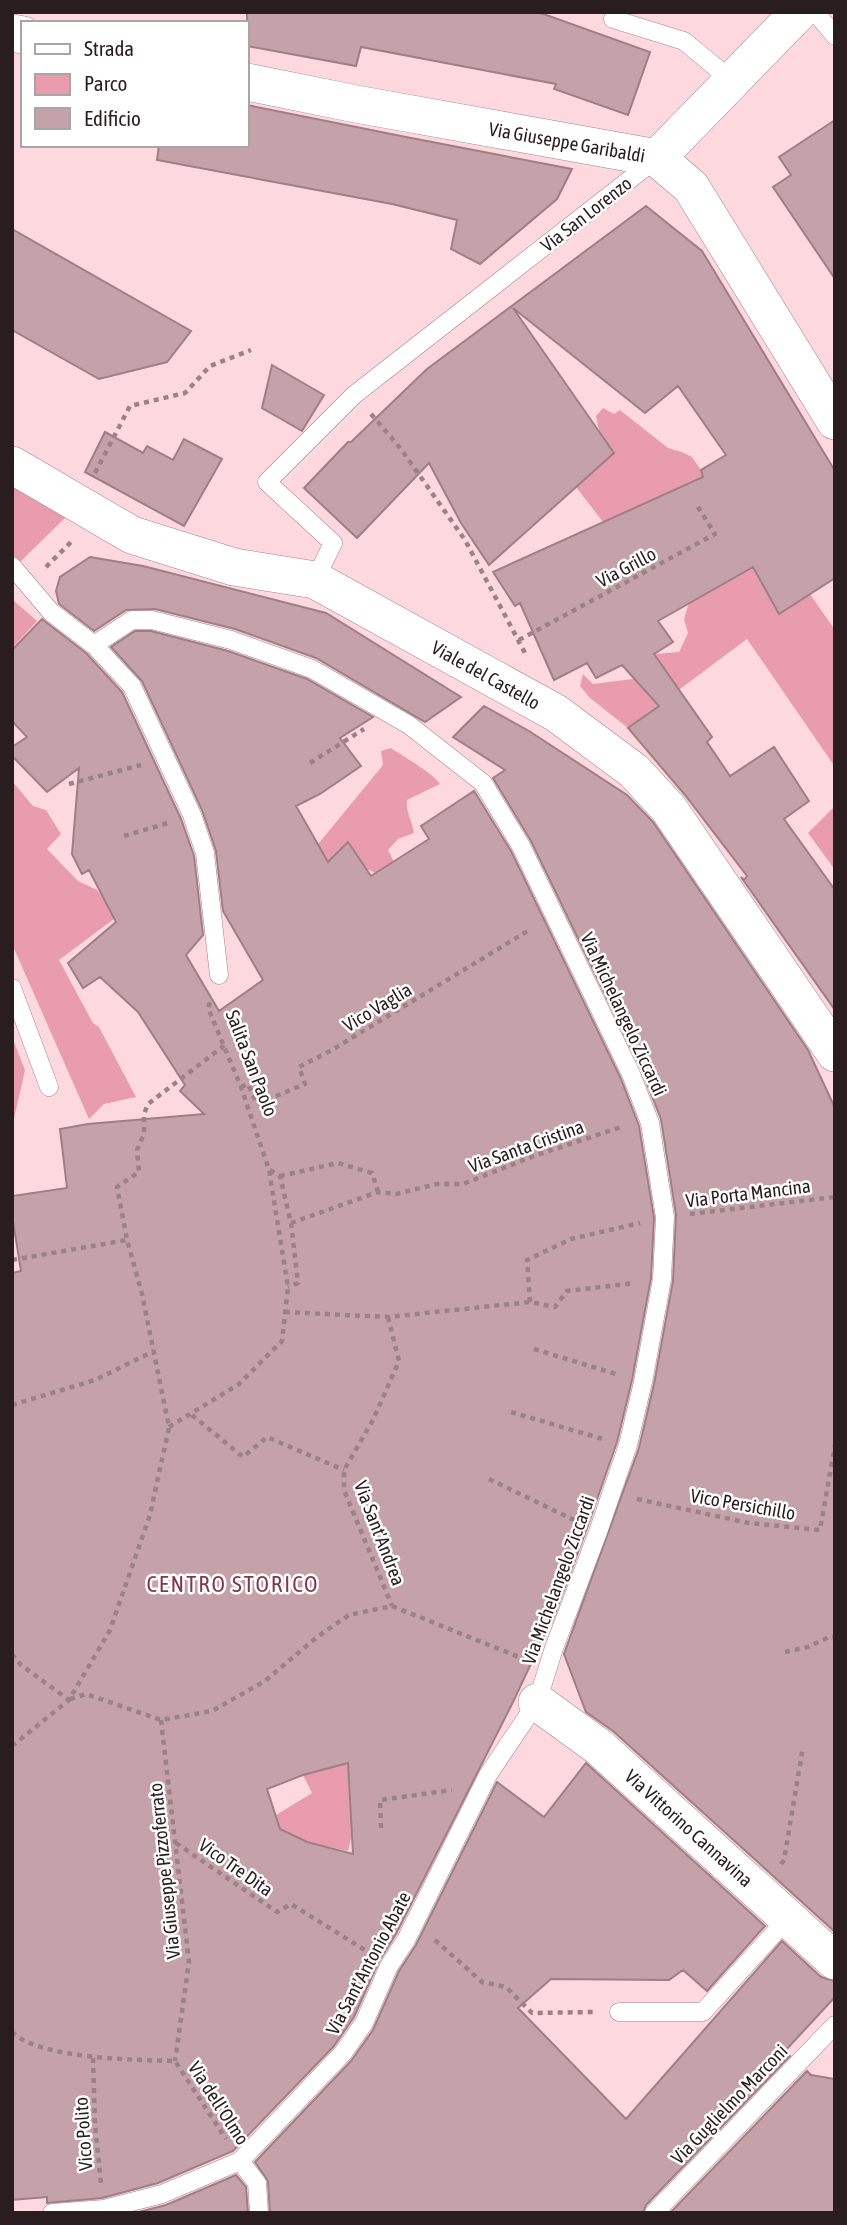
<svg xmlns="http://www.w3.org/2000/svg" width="847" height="2225" font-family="'Asap Condensed',sans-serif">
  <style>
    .green { fill: #e89cad }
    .building { fill: #c5a2a9; stroke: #a07e85; stroke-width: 2; fill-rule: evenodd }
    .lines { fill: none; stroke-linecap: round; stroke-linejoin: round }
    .lane-casing { stroke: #a48289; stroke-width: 19 }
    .street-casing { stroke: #a48289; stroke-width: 38 }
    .path { stroke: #9c8287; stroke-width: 4.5; stroke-dasharray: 5 5; stroke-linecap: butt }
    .lane { stroke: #fff; stroke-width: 18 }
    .street { stroke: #fff; stroke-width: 37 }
    .labels { text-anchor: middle; stroke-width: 5; stroke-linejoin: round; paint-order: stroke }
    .street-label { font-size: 19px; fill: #2a1d1f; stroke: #fff }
    .quarter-label { font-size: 23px; letter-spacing: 2px; fill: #80394c; stroke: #fff }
  </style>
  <rect width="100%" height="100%" fill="#fdd8df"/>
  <path class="green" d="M603,408L614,414L620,410L668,448L682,452L692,457L701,470L706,489L664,495L603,522L576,487L614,453L599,431L596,416Z
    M12,481L67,516L19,563L12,554Z
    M738,538L779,614L810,594L835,630V767L747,639L628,728L590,698L580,686L583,674L593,684L641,678L645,665L655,654L679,652L688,633L684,619L689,603L717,587L699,553Z
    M12,599L37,621L12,648Z
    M391,748C404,757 433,773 440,784L407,800C406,814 412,820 414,833L398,839L388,850L394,862L384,877L365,868L348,843L335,855L331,868L305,853L319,843L383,765L381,751Z
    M12,781L33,806L46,810L61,834L47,849L78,881L97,890L110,907L114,919L59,960L93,1023L99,1027L136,1097L104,1104L89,1119L12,944Z
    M835,806V870L808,833Z
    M12,1037L25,1070L12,1128Z
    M348,1763L352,1835L348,1851L307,1842L280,1829L276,1815L312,1793L303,1775Z"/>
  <path class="building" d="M247,12H538L650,52L628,115L554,89L556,84L361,47L356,66L247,46Z
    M247,105L406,137L572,169L557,199L480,264L451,249L457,220L392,204L157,160L159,145H247Z
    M835,120V279L773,187L791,175L779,157Z
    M646,206L702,251L835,471V578L779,614L753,567L658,621L673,642L654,654L712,737L707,742L730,776L774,747L809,801L784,819L835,890V1010L741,877L744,880L747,876L685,795L628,728L659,706L622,665L596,678L587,663L554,680L520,603L515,606L493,572L703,477L701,470L726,455L678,386L645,413L513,308L614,453L489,565L461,523L429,463L357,538L304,488L348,442H351L427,369Z
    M12,229L191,331L167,362L99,379L12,330Z
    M272,365L324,395L302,431L262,408Z
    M105,432L143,453L147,446L173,460L184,439L222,459L184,526L85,472Z
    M90,557L143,566L326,613L461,697L425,722L316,658L235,629L155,609L126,610L94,631L59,604L56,591L60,577Z
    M42,619L86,653L122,692L181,819L194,856L203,935L186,955L219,1011L263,980L223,911L216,851L202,810L142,681L111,647L135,631H151L228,651L307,679L373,717L340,738L361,766L320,794L296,806L328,862L348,842L371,876L429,839L421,826L474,791L511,851L621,1079L639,1126L654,1218L651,1278L632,1380L617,1442L587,1528L552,1622L551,1621L513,1702L396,1934L379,1961L354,2017L334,2046L233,2151L158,2183L102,2198L47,2203V2197L12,2200V1273L21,1271L12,1215V1196L67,1188L60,1129L88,1124L204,1114L180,1091L185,1085L138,1012L100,977L83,988L68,963L116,922L89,870L82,874L72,854L79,768L47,792L12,756V747L27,737L12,721V650ZM348,1763L353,1854L307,1842L280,1829L267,1789L303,1775Z
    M484,706L529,731L627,795L653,822L808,1050L835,1108V1932L613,1731L586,1712L564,1654L639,1448L654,1384L673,1281L676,1215L661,1119L641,1069L531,841L493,778L505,770L453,737Z
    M586,1763L765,1926L707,1991L683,1970L669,1980L551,1979L518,2008L626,2119L782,1941L821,1977L835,1981V1997L785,2051L790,2056L646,2205L643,2213H270L268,2181L255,2162L351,2061L373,2030L399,1971L416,1945L497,1782L544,1817Z
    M807,2071L811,2075L835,2079V2213H670Z
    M236,2175L246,2187L248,2213H135L166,2205Z"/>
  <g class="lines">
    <g class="lane-casing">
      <path id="lane" d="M815,12L835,36
        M613,19L684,41L731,80
        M12,566L51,612L94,645L132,686L192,815L205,853L219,975
        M315,580L333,543L267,482L354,395L656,159
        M12,988L49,1087
        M619,2012H703L788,1918
        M240,2161L257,2183L259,2213
        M52,2213L104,2209L162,2194L240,2161L343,2053L364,2023L389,1966L406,1940L488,1775L537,1702L554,1648L598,1532L628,1445L643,1382L662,1279L665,1217L650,1123L631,1074L521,846L483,783L409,725L312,669L231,640L152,620H132L94,645
        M654,2213L835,2025"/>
    </g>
    <g class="street-casing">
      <path id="street" d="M12,33L23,35
        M247,82L356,104L657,158L691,187L835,421
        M657,158L799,12
        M12,465L132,535L234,567L315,580L556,713L634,771L669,809L835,1053
        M537,1702L599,1747L835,1961"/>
    </g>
    <path class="path" d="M371,414L401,449L465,540L525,653
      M95,473L130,406L185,393L210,366L251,350
      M46,567L72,541
      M519,640L715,534L696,504
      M310,763L364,729
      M69,784L141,765
      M124,836L168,823
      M241,1087L248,1084L257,1104L305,1084L299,1067L332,1050L531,929
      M270,1170L280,1176L291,1223L298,1283L288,1287
      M280,1176L338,1163L372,1173L378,1192
      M690,1214L835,1197
      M291,1223L378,1192L396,1194L437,1184H463L534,1156L624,1126
      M12,1260L127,1240
      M530,1302L527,1260L571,1239L640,1223
      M285,1312L388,1317L530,1302L555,1307L567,1291L635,1283
      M388,1317L399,1361L373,1420L344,1470V1490L392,1606
      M534,1349L619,1375
      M12,1405L95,1380L154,1351
      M511,1412L603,1439
      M192,1415L243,1457L267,1437L344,1470
      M169,1427L239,1384L282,1341L288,1287L269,1170L241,1087L208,1008L211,999
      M489,1479L576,1521
      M637,1499L749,1523L820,1530L835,1445
      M785,1652L808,1647L829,1637H835
      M12,1654L21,1665L69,1700
      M70,1699L86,1694L161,1720L212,1711L265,1681L317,1637L349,1615L392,1606L524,1659
      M161,1720L189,1962L175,2061
      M12,1746L69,1700L110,1630L150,1515L169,1427L142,1294L127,1240L117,1187L139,1172L137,1150L144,1134V1114L148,1104L225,1045
      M381,1828L380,1800L452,1790
      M176,1843L277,1912L291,1904L368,1952
      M781,1864L784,1860L803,1747
      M435,1940L482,1982L506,1987L532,2013L595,2012
      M12,2032C39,2059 136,2060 175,2061L226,2139
      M93,2058L95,2125L101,2183"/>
    <use href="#lane" class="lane"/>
    <use href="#street" class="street"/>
  </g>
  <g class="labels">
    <g class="street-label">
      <text transform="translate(567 142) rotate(10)" y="7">Via Giuseppe Garibaldi</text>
      <text transform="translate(586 214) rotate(-38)" y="7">Via San Lorenzo</text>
      <text transform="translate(626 567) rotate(-28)" y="7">Via Grillo</text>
      <text transform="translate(486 675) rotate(29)" y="7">Viale del Castello</text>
      <text transform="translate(377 1007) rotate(-31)" y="7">Vico Vaglia</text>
      <text transform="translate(624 1014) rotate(65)" y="7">Via Michelangelo Ziccardi</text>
      <text transform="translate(252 1063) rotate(69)" y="7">Salita San Paolo</text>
      <text transform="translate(526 1146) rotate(-20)" y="7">Via Santa Cristina</text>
      <text transform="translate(748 1193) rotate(-7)" y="7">Via Porta Mancina</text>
      <text transform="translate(743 1504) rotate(10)" y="7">Vico Persichillo</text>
      <text transform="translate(380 1533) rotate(69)" y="7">Via Sant'Andrea</text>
      <text transform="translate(558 1580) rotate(-70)" y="7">Via Michelangelo Ziccardi</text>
      <text transform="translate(689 1828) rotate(42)" y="7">Via Vittorino Cannavina</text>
      <text transform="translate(236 1867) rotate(35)" y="7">Vico Tre Dita</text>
      <text transform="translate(164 1871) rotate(-96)" y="7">Via Giuseppe Pizzoferrato</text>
      <text transform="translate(368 1963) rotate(-62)" y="7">Via Sant'Antonio Abate</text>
      <text transform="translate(219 2103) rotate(57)" y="7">Via dell'Olmo</text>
      <text transform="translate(729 2104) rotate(-46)" y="7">Via Guglielmo Marconi</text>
      <text transform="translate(83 2134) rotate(-94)" y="7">Vico Polito</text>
    </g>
    <g class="quarter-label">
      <text x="233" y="1592">CENTRO STORICO</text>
    </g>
  </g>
  <rect width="847" height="2225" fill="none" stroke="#2a1d1f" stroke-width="28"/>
  <rect x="21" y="21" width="228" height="126" fill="#ffffff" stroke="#aaa5a5" stroke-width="2"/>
  <rect x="35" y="44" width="35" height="10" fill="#ffffff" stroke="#aaa5a5" stroke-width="2"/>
  <text x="84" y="56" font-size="21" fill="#2a1d1f">Strada</text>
  <rect x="35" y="74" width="35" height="21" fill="#e89cad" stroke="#aaa5a5" stroke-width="2"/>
  <text x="84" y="91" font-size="21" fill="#2a1d1f">Parco</text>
  <rect x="35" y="108" width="35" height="21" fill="#c5a2a9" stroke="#aaa5a5" stroke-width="2"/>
  <text x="84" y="126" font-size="21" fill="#2a1d1f">Edificio</text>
</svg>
